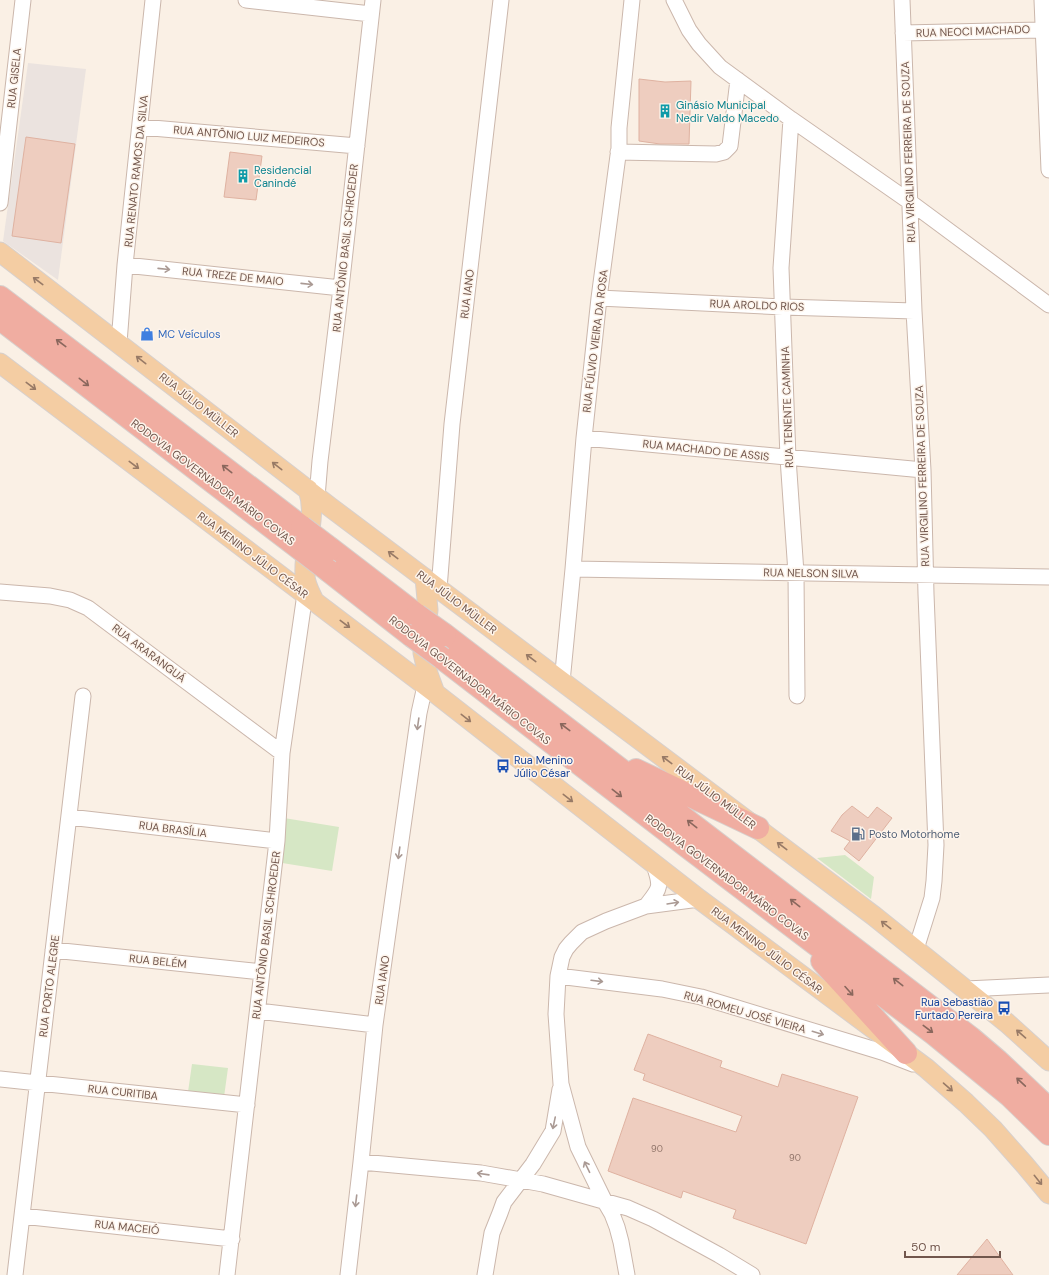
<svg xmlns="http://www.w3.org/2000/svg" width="1049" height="1275" font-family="'DM Sans',sans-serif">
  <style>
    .industrial { fill: #ebe3df }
    .green { fill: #d6e7c5 }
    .building { fill: #eecdbf; stroke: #dfb2a1 }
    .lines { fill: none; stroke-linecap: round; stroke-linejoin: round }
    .minor-casing { stroke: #cbb7ac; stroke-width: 17 }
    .major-casing { stroke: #d7d0cd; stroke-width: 21 }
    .highway-casing { stroke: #d7d0cd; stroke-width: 24 }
    .minor { stroke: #fff; stroke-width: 15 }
    .major { stroke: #f4cda3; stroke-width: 19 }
    .highway { stroke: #f0ada1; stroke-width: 22 }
    .highway-bridge-casing { stroke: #d7d0cd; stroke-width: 24; stroke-linecap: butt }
    .highway-bridge { stroke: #f0ada1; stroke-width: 22 }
    .oneway { stroke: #aa9a94 }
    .oneway2 { stroke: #987a66 }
    .oneway3 { stroke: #8a675d }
    .labels { text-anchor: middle; stroke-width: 3; stroke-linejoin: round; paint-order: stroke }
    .number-label { font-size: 9px; fill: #907469 }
    .street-label { font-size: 11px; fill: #71564c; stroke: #fdf4eb }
    .culture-label { font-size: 11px; fill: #0d838f; stroke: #fdf4eb; text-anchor: start }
    .shop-label { font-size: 11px; fill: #366cbe; stroke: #fdf4eb; text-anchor: start }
    .transit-label { font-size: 11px; fill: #164399; stroke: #fdf4eb; text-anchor: start }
    .service-label { font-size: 11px; fill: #4e5e75; stroke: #fdf4eb; text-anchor: start }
  </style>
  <rect width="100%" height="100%" fill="#faf0e5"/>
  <path class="industrial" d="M28,63L86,69L58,280L3,241Z"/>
  <path class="green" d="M284,818L339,827L332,871L276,862Z
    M845,855L874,877L871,899L817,858Z
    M192,1064L228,1068L224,1097L188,1092Z"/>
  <path class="building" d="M639,79L665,82L691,81L689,144H660L639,141Z
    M26,137L75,144L61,243L12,236Z
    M230,152L262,156L256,200L224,197Z
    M852,806L868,818L877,807L892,818L859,861L844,849L850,841L831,831L842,815Z
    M648,1034L722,1061L720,1067L778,1087L782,1074L858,1097L806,1244L733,1218L736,1210L683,1191L681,1198L608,1171L633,1098L736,1132L742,1116L643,1080L645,1074L634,1070Z
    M987,1239L1013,1275H957Z"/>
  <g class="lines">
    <g class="minor-casing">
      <path id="minor" d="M246,0L371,14
        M674,0L689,30L699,44L720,67L791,119L910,202L1049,305
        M902,0L914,311L923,470L926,594L936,845L934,881L932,898L916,949
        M1042,0L1049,170
        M903,33L1043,30
        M791,119L781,268L788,458L796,573L797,696
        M141,127L357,146
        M618,152L716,154L724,152L730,146L738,80
        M0,203L23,0
        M125,265L341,288
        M599,298L783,307L914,311
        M119,343L125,265L153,0
        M584,438L923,470
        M317,497L320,461L341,288L373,0
        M573,569L1049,577
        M439,589L452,424L501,0
        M0,592L50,596L70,600L88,608L282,753
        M562,682L573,569L584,438L599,298L619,148V128L632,0
        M69,817L277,841
        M646,906C660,888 662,888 654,865
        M53,950L262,972
        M558,976L662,989L701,997L882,1052L913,1064
        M966,989L1049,985
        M258,1011L375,1025
        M0,1079L247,1105
        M361,1162L481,1173L521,1180L543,1184L628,1208L653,1219L719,1255L752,1275
        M22,1216L232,1239
        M15,1275L83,696
        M227,1275L277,841L282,753L305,594
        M348,1275L361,1162L375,1025L419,713L425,686
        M485,1275L492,1233L500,1213L504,1202L533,1164L553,1131L560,1089
        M627,1275L621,1242L617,1227L612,1214L605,1202L578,1147L561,1084L556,1014L558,976L562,957L566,949L571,943L582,932L606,921L646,906L699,899"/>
    </g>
    <g class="major-casing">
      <path id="major" d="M0,252L330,507L874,916L1007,1023L1049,1061
        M0,363L435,693L699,899L926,1068L966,1103L993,1129L1024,1164L1049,1194
        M308,489C318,520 303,545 305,575C305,584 310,592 314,601
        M425,578L428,610L423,653L427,671L435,693"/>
    </g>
    <g class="highway-casing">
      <path id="highway" d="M0,297L302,527
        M0,319L299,548
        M331,549L417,615
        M329,571L412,636
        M445,635L971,1038L998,1061L1049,1109
        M442,658L685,845L934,1034L1010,1096L1049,1134
        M636,770L758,828
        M822,961L906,1053"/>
    </g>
    <use href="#minor" class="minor"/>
    <use href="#major" class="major"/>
    <use href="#highway" class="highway"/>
    <g class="highway-bridge-casing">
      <path id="highway-bridge" d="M302,527L331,549
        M299,548L329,571
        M417,615L445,635
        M412,636L442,658"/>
    </g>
    <use href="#highway-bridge" class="highway-bridge"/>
  </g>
  <defs><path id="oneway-shaft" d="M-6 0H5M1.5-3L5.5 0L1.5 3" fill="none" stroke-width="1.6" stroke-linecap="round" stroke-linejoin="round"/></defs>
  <g class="oneway">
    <use href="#oneway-shaft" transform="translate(164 269) rotate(6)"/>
    <use href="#oneway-shaft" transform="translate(307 284) rotate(6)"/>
    <use href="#oneway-shaft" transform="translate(418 724) rotate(98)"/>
    <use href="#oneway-shaft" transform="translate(399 853) rotate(98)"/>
    <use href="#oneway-shaft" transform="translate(673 903) rotate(-9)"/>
    <use href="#oneway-shaft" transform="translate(597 981) rotate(7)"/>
    <use href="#oneway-shaft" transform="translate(818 1033) rotate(17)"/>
    <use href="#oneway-shaft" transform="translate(554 1123) rotate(102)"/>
    <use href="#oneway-shaft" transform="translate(587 1167) rotate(-116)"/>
    <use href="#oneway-shaft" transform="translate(483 1174) rotate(-172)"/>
    <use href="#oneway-shaft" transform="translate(356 1201) rotate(97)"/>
  </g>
  <g class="oneway2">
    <use href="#oneway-shaft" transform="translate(38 281) rotate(-143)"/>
    <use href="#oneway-shaft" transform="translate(141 360) rotate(-142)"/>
    <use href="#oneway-shaft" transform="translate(31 386) rotate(37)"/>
    <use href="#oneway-shaft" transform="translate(134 465) rotate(37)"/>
    <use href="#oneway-shaft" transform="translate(277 466) rotate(-142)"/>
    <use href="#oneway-shaft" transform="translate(393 555) rotate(-143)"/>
    <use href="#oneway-shaft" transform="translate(345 624) rotate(37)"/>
    <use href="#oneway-shaft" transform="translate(531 658) rotate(-143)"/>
    <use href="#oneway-shaft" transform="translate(466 718) rotate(38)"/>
    <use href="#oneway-shaft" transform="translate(667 760) rotate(-143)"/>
    <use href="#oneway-shaft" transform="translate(568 798) rotate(38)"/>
    <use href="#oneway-shaft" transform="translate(782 846) rotate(-143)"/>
    <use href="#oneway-shaft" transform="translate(886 925) rotate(-142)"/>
    <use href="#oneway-shaft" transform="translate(1021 1034) rotate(-139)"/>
    <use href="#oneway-shaft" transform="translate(948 1087) rotate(41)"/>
    <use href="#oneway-shaft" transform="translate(1038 1180) rotate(51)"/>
  </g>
  <g class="oneway3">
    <use href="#oneway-shaft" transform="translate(61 343) rotate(-143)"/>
    <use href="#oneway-shaft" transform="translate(84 382) rotate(38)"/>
    <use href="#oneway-shaft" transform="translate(227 469) rotate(-142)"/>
    <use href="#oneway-shaft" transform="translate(565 727) rotate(-143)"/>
    <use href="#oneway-shaft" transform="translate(617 793) rotate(38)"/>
    <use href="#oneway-shaft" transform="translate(692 824) rotate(-142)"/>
    <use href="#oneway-shaft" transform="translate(795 903) rotate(-142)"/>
    <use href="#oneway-shaft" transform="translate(898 982) rotate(-142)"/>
    <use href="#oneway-shaft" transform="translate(849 991) rotate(48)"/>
    <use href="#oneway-shaft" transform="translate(928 1029) rotate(37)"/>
    <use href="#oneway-shaft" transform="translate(1021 1082) rotate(-137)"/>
  </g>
  <defs>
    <g id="building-bare" transform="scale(1.08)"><path d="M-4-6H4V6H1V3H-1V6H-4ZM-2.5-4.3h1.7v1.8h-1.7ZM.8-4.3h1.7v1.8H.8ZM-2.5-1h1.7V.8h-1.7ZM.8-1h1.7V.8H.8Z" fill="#0f9aa8" stroke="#fdf4eb" stroke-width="2.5" paint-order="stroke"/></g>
    <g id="shop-bare" transform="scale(1.08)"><path d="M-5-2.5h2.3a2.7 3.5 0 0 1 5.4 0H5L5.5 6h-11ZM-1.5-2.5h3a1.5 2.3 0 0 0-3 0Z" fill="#3f7fe0" stroke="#fdf4eb" stroke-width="2.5" paint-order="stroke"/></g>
    <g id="bus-bare" transform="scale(1.08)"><path d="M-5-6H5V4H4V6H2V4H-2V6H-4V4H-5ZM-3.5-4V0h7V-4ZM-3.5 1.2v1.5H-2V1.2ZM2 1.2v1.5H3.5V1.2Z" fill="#1a4fb4" stroke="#fdf4eb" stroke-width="2.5" paint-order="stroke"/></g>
    <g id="fuel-bare" transform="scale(1.08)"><path d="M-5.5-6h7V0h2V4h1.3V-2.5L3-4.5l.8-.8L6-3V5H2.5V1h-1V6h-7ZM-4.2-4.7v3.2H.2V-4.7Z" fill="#5c6f8a" stroke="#fdf4eb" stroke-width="2.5" paint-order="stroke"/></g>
  </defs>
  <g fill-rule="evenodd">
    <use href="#building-bare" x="665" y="111"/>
    <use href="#building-bare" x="243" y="176"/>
    <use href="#shop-bare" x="147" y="334"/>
    <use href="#bus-bare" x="503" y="766"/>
    <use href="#fuel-bare" x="858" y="834"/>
    <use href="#bus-bare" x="1004" y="1008"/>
  </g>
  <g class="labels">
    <g class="number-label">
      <text x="657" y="1152">90</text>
      <text x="795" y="1161">90</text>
    </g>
    <g class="street-label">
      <text transform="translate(973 31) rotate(-2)" y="4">RUA NEOCI MACHADO</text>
      <text transform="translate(14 78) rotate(-84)" y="4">RUA GISELA</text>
      <text transform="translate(249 136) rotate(5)" y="4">RUA ANTÔNIO LUIZ MEDEIROS</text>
      <text transform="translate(908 152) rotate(-92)" y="4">RUA VIRGILINO FERREIRA DE SOUZA</text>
      <text transform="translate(136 171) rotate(-84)" y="4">RUA RENATO RAMOS DA SILVA</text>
      <text transform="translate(345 248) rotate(-84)" y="4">RUA ANTÔNIO BASIL SCHROEDER</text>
      <text transform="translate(233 276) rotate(6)" y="4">RUA TREZE DE MAIO</text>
      <text transform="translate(467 294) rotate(-83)" y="4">RUA IANO</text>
      <text transform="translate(757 305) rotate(2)" y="4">RUA AROLDO RIOS</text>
      <text transform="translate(595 341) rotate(-83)" y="4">RUA FÚLVIO VIEIRA DA ROSA</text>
      <text transform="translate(199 405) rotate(38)" y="4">RUA JÚLIO MÜLLER</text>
      <text transform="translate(787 407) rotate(-92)" y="4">RUA TENENTE CAMINHA</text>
      <text transform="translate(706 450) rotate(6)" y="4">RUA MACHADO DE ASSIS</text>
      <text transform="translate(922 476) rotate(-92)" y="4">RUA VIRGILINO FERREIRA DE SOUZA</text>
      <text transform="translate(213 482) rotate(37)" y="4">RODOVIA GOVERNADOR MÁRIO COVAS</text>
      <text transform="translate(253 555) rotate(37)" y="4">RUA MENINO JÚLIO CÉSAR</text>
      <text transform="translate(811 573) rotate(1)" y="4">RUA NELSON SILVA</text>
      <text transform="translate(457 602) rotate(37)" y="4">RUA JÚLIO MÜLLER</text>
      <text transform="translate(149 653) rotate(37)" y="4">RUA ARARANGUÁ</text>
      <text transform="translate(470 680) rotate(38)" y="4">RODOVIA GOVERNADOR MÁRIO COVAS</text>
      <text transform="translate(716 797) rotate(37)" y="4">RUA JÚLIO MÜLLER</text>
      <text transform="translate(173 829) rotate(7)" y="4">RUA BRASÍLIA</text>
      <text transform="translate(727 877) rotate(37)" y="4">RODOVIA GOVERNADOR MÁRIO COVAS</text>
      <text transform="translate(266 935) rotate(-83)" y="4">RUA ANTÔNIO BASIL SCHROEDER</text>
      <text transform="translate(767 950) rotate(37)" y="4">RUA MENINO JÚLIO CÉSAR</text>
      <text transform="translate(158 961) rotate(6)" y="4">RUA BELÉM</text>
      <text transform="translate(382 980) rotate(-82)" y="4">RUA IANO</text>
      <text transform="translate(49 986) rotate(-83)" y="4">RUA PORTO ALEGRE</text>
      <text transform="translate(745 1012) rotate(16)" y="4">RUA ROMEU JOSÉ VIEIRA</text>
      <text transform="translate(123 1092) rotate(6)" y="4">RUA CURITIBA</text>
      <text transform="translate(127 1227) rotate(6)" y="4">RUA MACEIÓ</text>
    </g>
    <g class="culture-label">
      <text x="676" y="109">Ginásio Municipal<tspan x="676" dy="13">Nedir Valdo Macedo</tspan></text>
      <text x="254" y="174">Residencial<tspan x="254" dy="13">Canindé</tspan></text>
    </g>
    <g class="shop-label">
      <text x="158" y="338">MC Veículos</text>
    </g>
    <g class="transit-label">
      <text x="514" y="764">Rua Menino<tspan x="514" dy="13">Júlio César</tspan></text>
      <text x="993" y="1006" text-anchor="end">Rua Sebastião<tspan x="993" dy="13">Furtado Pereira</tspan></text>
    </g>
    <g class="service-label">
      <text x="869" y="838">Posto Motorhome</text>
    </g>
  </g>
  <path d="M905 1251v6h95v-6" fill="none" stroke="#71564c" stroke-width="2"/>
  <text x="911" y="1251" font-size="12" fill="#71564c" stroke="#fdf4eb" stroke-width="3" paint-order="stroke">50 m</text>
</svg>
